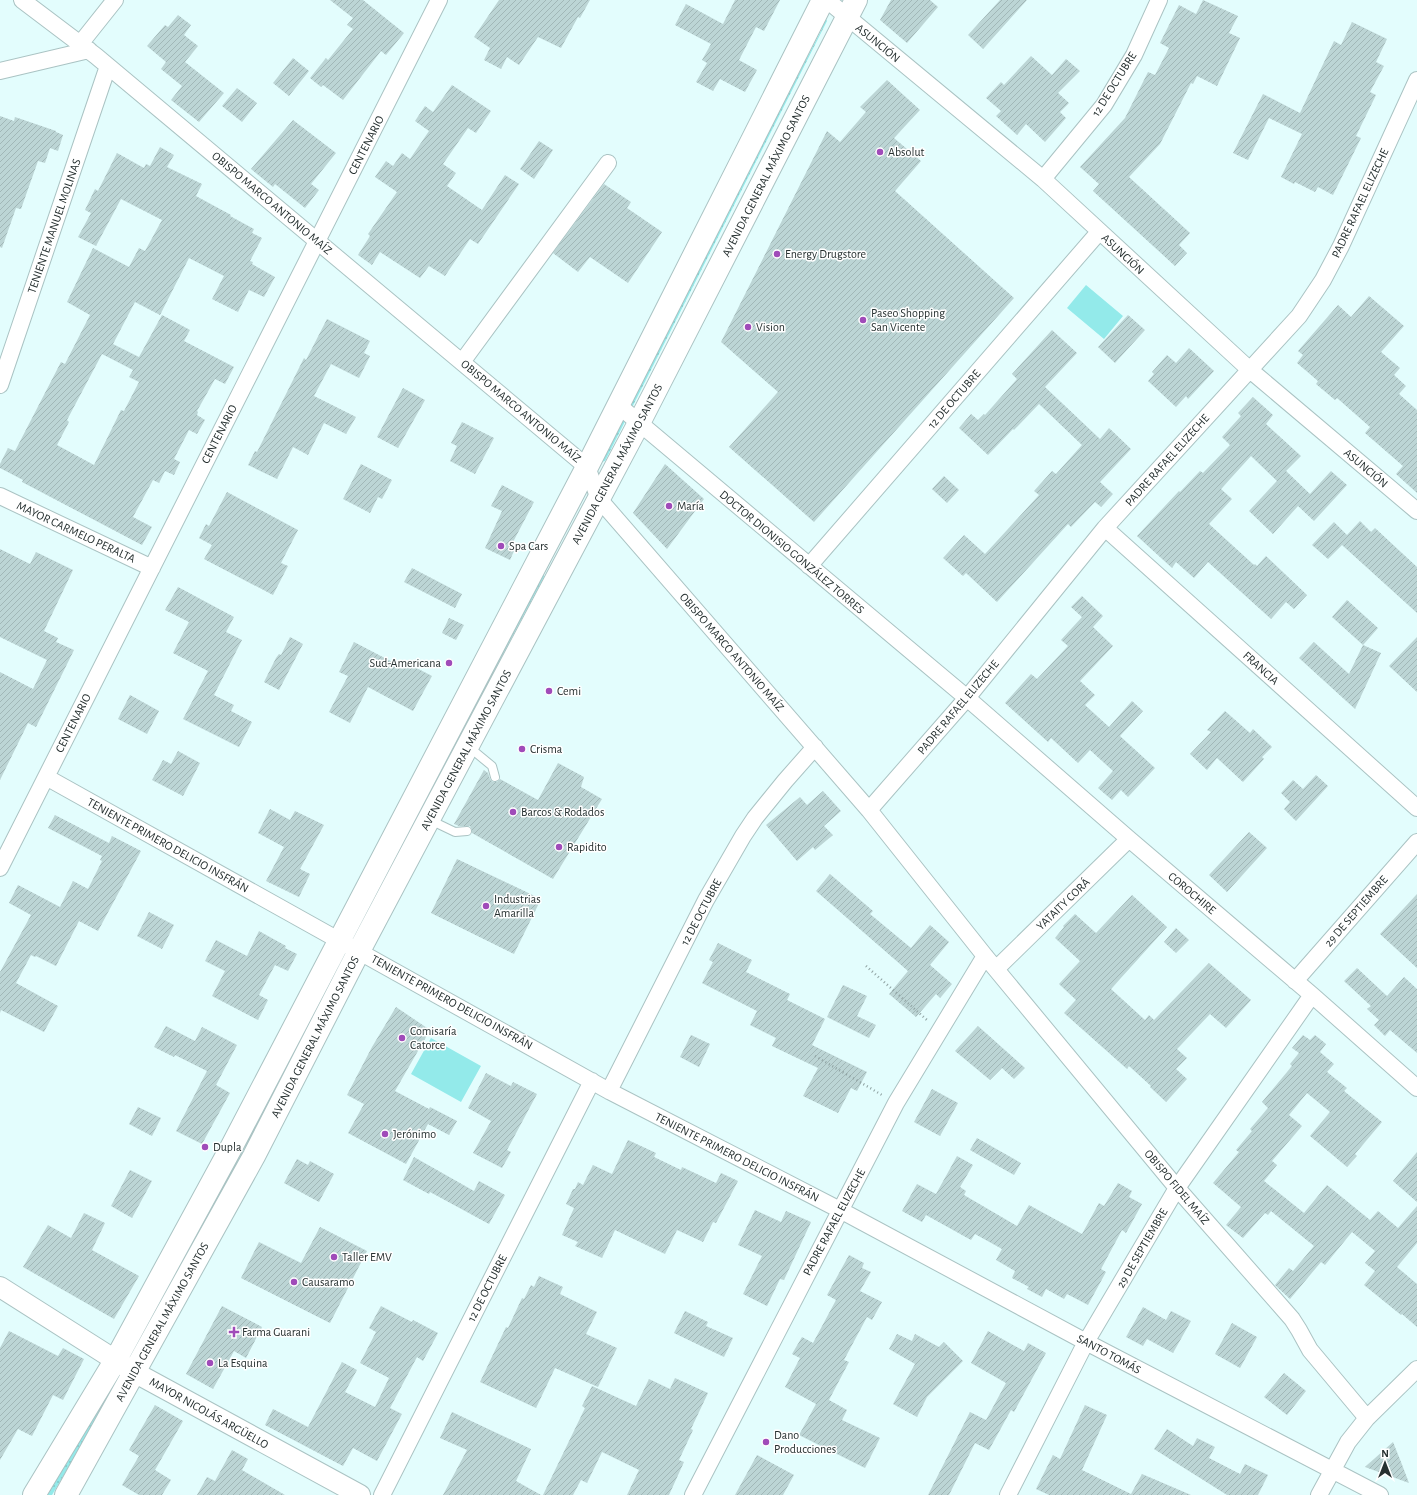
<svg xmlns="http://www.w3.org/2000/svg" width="1417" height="1495" font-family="'Alegreya Sans',sans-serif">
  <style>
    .grass { fill: url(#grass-dots) }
    .garden { fill: #93eaea }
    .building { fill: url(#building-hatch); fill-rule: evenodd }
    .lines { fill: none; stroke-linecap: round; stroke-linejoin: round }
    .service-casing { stroke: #aac3c3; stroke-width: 10 }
    .minor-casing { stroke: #aac3c3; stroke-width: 18 }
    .tertiary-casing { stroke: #aac3c3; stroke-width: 22 }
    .primary-casing { stroke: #aac3c3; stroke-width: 24 }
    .path { stroke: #8fa2a2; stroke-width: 2.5; stroke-dasharray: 1 3; stroke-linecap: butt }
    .service { stroke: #fff; stroke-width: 8 }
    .minor { stroke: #fff; stroke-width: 16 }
    .tertiary { stroke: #fff; stroke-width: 20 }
    .primary { stroke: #fff; stroke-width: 22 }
    .poi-dot { fill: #a04bb9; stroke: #fff; stroke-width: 1.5 }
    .labels { text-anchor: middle; stroke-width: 3; stroke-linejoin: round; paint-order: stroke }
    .street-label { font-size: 12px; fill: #263030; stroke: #fff }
    .poi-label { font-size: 12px; fill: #263030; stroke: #fff; text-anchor: start }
  </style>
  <defs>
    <pattern id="grass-dots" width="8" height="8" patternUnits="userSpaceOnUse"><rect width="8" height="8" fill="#93eaea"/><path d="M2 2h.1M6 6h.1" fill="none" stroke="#7fc9c9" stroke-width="1.8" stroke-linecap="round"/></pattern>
    <pattern id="building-hatch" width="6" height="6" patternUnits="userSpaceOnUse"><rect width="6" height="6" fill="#bcd5d5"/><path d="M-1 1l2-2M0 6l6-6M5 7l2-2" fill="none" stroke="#a1b7b7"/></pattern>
  </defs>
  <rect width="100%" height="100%" fill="#e3fdfd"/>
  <path class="grass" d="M825,17L827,21L605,461L601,462L600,457L822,29V18Z
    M544,571V577L359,924Z
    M112,1387L114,1391L52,1495H46Z"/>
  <path class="garden" d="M1086,285L1123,316L1104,339L1067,308Z
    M431,1038L481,1066L461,1102L411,1074Z"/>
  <path class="building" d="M330,0H363L404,33L386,55L381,51L343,100L323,85L321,87L310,78L326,58L328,60L353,29L347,25L353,18Z
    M499,0H590L580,18L578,17L561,48L538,37L519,65L507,57L501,69L484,60L490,48L474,37Z
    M735,0H780L764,31L756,27L739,60L757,70L745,92L720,79L713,91L696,82L707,63L702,60L711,44L675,25L686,4L723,24Z
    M891,0H930L938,7L907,43L880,20Z
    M1000,0H1027L983,49L968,35Z
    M1203,0L1238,16L1229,33L1240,38L1217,86L1197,76L1193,84L1191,83L1160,144L1129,177L1190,233L1179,245L1187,253L1175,266L1093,191L1099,184L1080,167L1125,118L1148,72L1155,75L1169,48L1160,43L1179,5L1196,14Z
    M178,15L191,25L184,35L198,46L185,62L224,93L199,122L171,100L182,86L161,69L166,62L147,46L165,25L168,27Z
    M1352,22L1387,39L1376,62L1384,66L1370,92L1376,95L1356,136L1361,138L1333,195L1318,187L1315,192L1295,182L1294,184L1281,177L1302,134L1269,118L1248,160L1233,153L1263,94L1300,113L1334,41L1341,45Z
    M1031,56L1052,75L1066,59L1080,71L1058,93L1069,103L1060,112L1066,118L1045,142L1026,124L1017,135L996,116L1001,111L986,98L1001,82L1004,85Z
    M293,58L309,71L289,96L273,83Z
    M887,80L920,110L894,138L921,161L895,191L1014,298L814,522L729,447L778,392L721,342L827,131L840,142L866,112L860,107Z
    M452,85L491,111L476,133L468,128L443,164L456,173L447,186L482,210L505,175L519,184L478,244L470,239L445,276L429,266L420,278L380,252L372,265L358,255L370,236L368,234L397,192L375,177L386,161L393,166L402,153L410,159L429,131L415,121L425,106L433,112Z
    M237,88L257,103L242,122L222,106Z
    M0,116L14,121L15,117L56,131V132L63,135L58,151L50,148L45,163L38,161L21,209L16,208L2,248L0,247Z
    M293,120L336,153L311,184L319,190L305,208L275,184L273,187L251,169Z
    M539,141L553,150L534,179L520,169Z
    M160,147L174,155L167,167L202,184L196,196L231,215L230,216L254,229L252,233L262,238L250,261L253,262L252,264L275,277L264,297L249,290L238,312L212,299L224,276L189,258L160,315L135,302L113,344L139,357L162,315L190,330L184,341L234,367L225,384L215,379L197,411L198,412L197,415L205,420L197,434L189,430L174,459L180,462L174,475L165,471L159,483L153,480L133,517L152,527L142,545L22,482L23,480L0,468V464L8,448L15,451L61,362L65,364L90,315L67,302L93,248L129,267L139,248L145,251L162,220L121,199L96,246L78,237L91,213L85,210L95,189L98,191L117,153L144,168L146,164L150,166ZM102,354L133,370L129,377L139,382L124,411L121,410L94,465L57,445L69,422L67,420Z
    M604,184L631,202L627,208L662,232L628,283L590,257L578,272L553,253Z
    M1369,296L1404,326L1381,352L1400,368L1394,375L1406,386L1399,394L1417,410V493L1396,474L1403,466L1365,433L1370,427L1337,398L1335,400L1316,384L1318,381L1297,363L1303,355L1298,351L1338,305L1351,317Z
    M1128,315L1145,330L1115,363L1098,347Z
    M327,319L370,341L364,353L370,356L359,378L331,364L314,396L356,417L346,434L324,423L308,455L293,447L277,479L248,465L255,451L257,452L304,358L306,360Z
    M1052,330L1077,353L1045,387L1100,439L1109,428L1131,449L1100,482L1113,494L1101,507L1095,502L1071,527L1068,524L997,602L966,573L963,576L943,558L964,535L985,554L1039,495L1034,491L1052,471L1056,474L1082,445L1039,404L1014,430L1013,429L988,455L959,428L971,414L978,420L984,414L985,415L1017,379L1012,374Z
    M1189,348L1214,371L1188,399L1186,396L1176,407L1148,381L1154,374L1152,372L1167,355L1176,363Z
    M403,388L425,400L398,448L377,437Z
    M1253,397L1273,415L1266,424L1301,456L1286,471L1310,494L1331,471L1347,485L1314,521L1298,506L1273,534L1249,511L1277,481L1251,456L1221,489L1232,499L1209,524L1254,565L1255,564L1257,566L1266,556L1307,595L1294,609L1286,602L1271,619L1208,562L1194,578L1176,562L1172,568L1137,536L1179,491L1180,492L1200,471L1203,473L1230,445L1222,437L1241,416L1238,413Z
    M462,422L494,438L475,474L450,461L457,446L451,443Z
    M361,464L392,480L382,499L378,497L370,513L343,499Z
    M665,464L704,499L667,549L633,513Z
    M944,476L959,490L947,503L932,489Z
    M502,485L534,502L513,542L517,544L510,560L485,548L502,511L491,506Z
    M227,492L298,530L281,563L288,566L273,595L204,559L212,545L199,538L206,524L209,526Z
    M1360,521L1371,532L1375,528L1417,567V613L1342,545L1328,559L1312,545L1334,522L1347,535Z
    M0,549L30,564L36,552L73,570L44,631L58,638L56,642L74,650L36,727L28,723L0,780V672L33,689L47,660L0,637Z
    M412,568L462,594L455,608L404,582Z
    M178,587L234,617L226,632L242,640L214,695L234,705L231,711L252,722L239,747L183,719L208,671L173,653L189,622L165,610Z
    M1082,596L1103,616L1093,627L1113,646L1080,681L1095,695L1085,705L1109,727L1132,701L1143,711L1120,736L1155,768L1128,797L1121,790L1112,800L1098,788L1113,771L1090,750L1078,763L1051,738L1048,742L1005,703L1031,674L1037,679L1068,646L1061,640L1082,617L1071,607Z
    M1347,600L1378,628L1363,645L1332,617Z
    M449,618L464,625L456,640L442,633Z
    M290,637L303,644L279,690L264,682L276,658L279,654L281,655Z
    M1417,637V692L1389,666Z
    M354,642L398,665L401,660L432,676L413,711L368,687L350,723L329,712L348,676L339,672Z
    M1314,642L1349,674L1363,645L1381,653L1355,709L1299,658Z
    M130,695L159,711L147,734L118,719Z
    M1225,711L1250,733L1253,729L1272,747L1262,757L1264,759L1243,782L1217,758L1207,770L1190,754L1211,732L1207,730Z
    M178,751L200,763L183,796L152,780L163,760L171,764Z
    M558,763L584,777L581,787L602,799L553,879L472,833V830L470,826H459L454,824L484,770L488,773L490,779L493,782H497L500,779L538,800Z
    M1316,775L1328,786L1296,821L1284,809L1290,802L1281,793L1293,780L1303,789Z
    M823,791L841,811L824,826L833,835L815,850L813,847L797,861L766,825L800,797L807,805Z
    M270,809L290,820L295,811L324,825L300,869L310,874L299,897L266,881L284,847L258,833Z
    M55,815L109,843L112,836L141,851L98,931L79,921L56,966L36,956L35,957L31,955L16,983L58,1006L44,1032L1,1010L0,1013V972L31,915L9,903L18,885L60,907L73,881L88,889L102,861L100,860L102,856L48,828Z
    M1249,832L1267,848L1227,892L1209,875Z
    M457,859L541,899L514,954L431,913Z
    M830,874L873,911L870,914L911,948L930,925L949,942L930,965L952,984L940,998L936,994L916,1017L889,994L908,971L816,891Z
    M1417,894V968L1380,934Z
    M1132,895L1167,927L1111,989L1145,1020L1149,1015L1154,1020L1209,963L1251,1000L1226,1028L1210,1014L1177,1049L1187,1058L1176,1069L1187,1079L1166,1102L1150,1087L1151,1086L1129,1066L1127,1069L1064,1013L1076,1000L1059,984L1080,961L1055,938L1064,927L1063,926L1075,914L1096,933Z
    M149,912L174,925L162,949L137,936Z
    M1176,928L1189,940L1176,953L1164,942Z
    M259,931L286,946L285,948L297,954L288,971L275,965L259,995L268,1000L258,1020L212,996L225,971L205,961L216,940L247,956Z
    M718,943L752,960L746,972L790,994L787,1000L825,1019L812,1045L867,1072L857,1091L851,1088L838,1113L803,1096L818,1068L772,1046L776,1038L750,1025L757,1011L702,983L713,962L709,960Z
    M1357,968L1387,996L1404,977L1417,989V1053L1390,1030L1385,1036L1374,1025L1379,1020L1367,1009L1371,1006L1344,981Z
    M843,985L867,996L857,1016L876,1025L869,1038L827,1017Z
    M396,1007L430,1030L395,1091L429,1109L430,1107L457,1121L449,1135L428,1124L406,1164L348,1133L364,1104L347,1095L372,1047Z
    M166,1026L195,1041L202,1027L237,1045L216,1085L230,1093L202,1144L176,1131L207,1071L175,1055L174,1057L154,1047Z
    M978,1026L1025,1068L1014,1079L1002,1068L990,1080L955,1051Z
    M691,1035L710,1044L699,1067L680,1057Z
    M1303,1035L1310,1040L1315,1035L1326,1044L1320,1052L1334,1064L1327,1072L1347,1088L1344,1091L1382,1122L1355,1154L1357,1156L1347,1167L1310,1136L1330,1112L1307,1093L1289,1115L1302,1126L1272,1161L1277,1165L1264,1181L1304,1213L1327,1185L1370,1220L1378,1211L1398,1228L1417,1206V1243L1397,1267L1417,1284V1327L1402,1314L1401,1315L1364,1285L1375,1271L1365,1263L1375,1251L1352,1232L1325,1265L1321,1262L1290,1299L1275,1285L1289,1268L1293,1271L1314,1246L1271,1211L1268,1215L1265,1213L1243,1238L1226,1225L1241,1207L1213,1183L1239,1152L1236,1150L1252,1131L1250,1129L1268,1108L1262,1102L1292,1066L1290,1064L1299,1053L1292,1048Z
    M486,1073L511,1086L513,1082L537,1094L507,1150L511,1152L502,1168L473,1153L491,1121L468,1108Z
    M932,1089L958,1103L940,1136L914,1122Z
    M138,1107L161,1118L152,1136L129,1124Z
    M977,1138L1021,1163L1014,1175L970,1150Z
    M628,1140L656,1153L654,1157L681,1170L682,1167L716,1183L721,1173L738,1181L716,1223L713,1222L703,1242L677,1230L665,1254L615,1230L602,1258L575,1246L578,1242L562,1235L574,1208L566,1204L573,1189H575L578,1182L583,1185L593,1165L612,1174Z
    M1417,1152V1202L1393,1181Z
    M957,1156L973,1165L960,1187L966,1191L964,1195L1017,1226L1029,1205L1082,1234L1099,1203L1104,1206L1118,1183L1132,1191L1129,1197L1142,1204L1126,1233L1122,1230L1101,1269L1106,1272L1088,1305L1067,1294L1064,1299L1046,1289L1042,1297L1027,1289L1029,1287L1012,1278L1015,1271L996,1260L1002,1249L975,1234L971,1240L926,1215L922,1222L902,1211L917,1184L936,1194Z
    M414,1157L474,1191L479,1181L505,1195L489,1224L430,1192L429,1194L403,1180Z
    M297,1159L308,1165L310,1161L334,1174L319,1202L284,1183Z
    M130,1170L152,1181L132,1218L111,1206Z
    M755,1210L781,1222L786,1211L811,1222L784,1280L780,1279L767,1306L743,1294L762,1256L738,1245Z
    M84,1213L105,1223L92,1250L139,1276L114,1319L23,1267L48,1225L71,1238Z
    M320,1227L367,1251L330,1323L241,1278L259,1242L301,1263Z
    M849,1255L864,1263L862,1268L871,1272L860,1291L882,1302L872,1320L867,1317L844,1360L849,1362L829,1400L847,1410L842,1420L880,1438L865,1468L799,1435L816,1404L785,1387L800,1358L792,1354L802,1337L813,1343L836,1300L827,1295Z
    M539,1276L563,1287L560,1294L597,1312L586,1334L617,1348L598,1387L555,1368L536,1408L480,1382L506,1327L508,1328L522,1298L524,1299L531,1285L534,1287Z
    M222,1306L262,1327L246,1358L234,1351L213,1389L186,1374Z
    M381,1306L412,1322L413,1320L438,1333L423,1361L417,1357L390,1408L402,1414L377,1461L353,1448L343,1466L265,1425L273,1409L308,1427L342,1362L357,1370L345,1392L375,1407L389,1378L360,1363L376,1332L369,1328Z
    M1143,1307L1166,1320L1171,1311L1191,1321L1173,1353L1147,1339L1143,1346L1126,1337Z
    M685,1311L708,1322L706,1326L733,1338L724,1357L674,1333Z
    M1232,1323L1257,1337L1240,1368L1215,1354Z
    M9,1331L58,1356L63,1348L84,1359L63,1400L53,1395L32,1436L18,1429L0,1460V1348Z
    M988,1331L1024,1351L1028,1343L1046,1353L1014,1412L1011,1410L989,1450L975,1443L949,1495H928L970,1412L986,1420L1006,1383L971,1363Z
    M897,1334L912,1341L915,1334L939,1347L944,1342L963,1361L927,1397L917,1417L893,1404L915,1364L889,1349Z
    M1284,1373L1306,1391L1287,1415L1264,1397Z
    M675,1378L708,1393L691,1429L693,1430L679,1460L684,1462L669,1495H627L639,1470L602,1452L587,1483L581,1480L573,1495H543L585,1408L582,1406L592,1386L636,1406L649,1379L670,1389Z
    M155,1405L183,1421L155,1470L171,1480L162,1495H139L122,1485L139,1456L129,1450Z
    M1085,1405L1107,1415L1082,1470L1131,1494L1142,1474L1191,1495H1049L1036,1489L1053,1455L1060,1459Z
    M452,1412L531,1449L516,1481L541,1495H443L467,1450L440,1438Z
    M1167,1429L1193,1446L1197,1438L1215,1447L1209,1458L1240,1474L1245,1464L1268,1475L1258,1495H1227L1154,1449Z
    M1393,1442L1401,1462L1409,1483L1365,1467Z
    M232,1450L248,1459L242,1470L285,1495H197L207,1477L215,1481Z
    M757,1455L794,1475L783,1495H735Z"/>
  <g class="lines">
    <g class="service-casing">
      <path id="service" d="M469,747L492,766L495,777
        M430,820L455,832L467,831"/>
    </g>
    <g class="minor-casing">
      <path id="minor" d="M22,0L96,56L587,467L599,499L869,810L985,956L1177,1188L1292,1319L1299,1330L1310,1350L1367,1418
        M827,0L1043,179L1250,370L1417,511
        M80,44L115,0
        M0,71L89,50
        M1043,179L1104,105L1134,55L1159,0
        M462,362L608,163
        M0,385L108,66
        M618,405L967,698L1129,839L1312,995L1417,1088
        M0,496L152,568
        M1105,528L1417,808
        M809,566L1099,232
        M46,777L609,1091L840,1210L1086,1342L1380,1495
        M869,810L967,698L1105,528L1299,316L1323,280L1341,246L1417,80
        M0,868L439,0
        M996,969L1129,839
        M1295,981L1417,842
        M609,1091L706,900L743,836L755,818L785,781L815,747
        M382,1495L592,1081
        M693,1495L896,1103L985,956
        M1008,1495L1086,1342L1177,1188L1312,995
        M1319,1495L1348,1442L1367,1418L1417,1369"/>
    </g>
    <g class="tertiary-casing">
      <path id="tertiary" d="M0,1287L134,1372L360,1495"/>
    </g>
    <g class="primary-casing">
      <path id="primary" d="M34,1495L115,1361L232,1146L587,467L823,0
        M66,1495L254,1156L359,951L639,423L856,0"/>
    </g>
    <path class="path" d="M866,966L927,1020
      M815,1056L882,1095"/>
    <use href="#service" class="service"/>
    <use href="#minor" class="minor"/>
    <use href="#tertiary" class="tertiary"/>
    <use href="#primary" class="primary"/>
  </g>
  <g class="poi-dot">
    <circle cx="880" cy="152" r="4"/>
    <circle cx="777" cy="254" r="4"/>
    <circle cx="863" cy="320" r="4"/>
    <circle cx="748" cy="327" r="4"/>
    <circle cx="669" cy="506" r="4"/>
    <circle cx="501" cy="546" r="4"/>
    <circle cx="449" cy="663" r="4"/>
    <circle cx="549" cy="691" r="4"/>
    <circle cx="522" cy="749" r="4"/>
    <circle cx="513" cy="812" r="4"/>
    <circle cx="559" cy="847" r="4"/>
    <circle cx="486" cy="906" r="4"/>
    <circle cx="402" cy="1038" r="4"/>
    <circle cx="385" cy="1134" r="4"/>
    <circle cx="205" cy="1147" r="4"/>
    <circle cx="334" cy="1257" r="4"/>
    <circle cx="294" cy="1282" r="4"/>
    <path d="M232 1326h4v4h4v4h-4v4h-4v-4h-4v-4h4z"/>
    <circle cx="210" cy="1363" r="4"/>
    <circle cx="766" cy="1442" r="4"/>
  </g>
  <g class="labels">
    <g class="street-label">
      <text transform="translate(878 43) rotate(39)" y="4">ASUNCIÓN</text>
      <text transform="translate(1114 84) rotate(-58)" y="4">12 DE OCTUBRE</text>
      <text transform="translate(366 145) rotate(-63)" y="4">CENTENARIO</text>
      <text transform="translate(766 176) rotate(-63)" y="4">AVENIDA GENERAL MÁXIMO SANTOS</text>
      <text transform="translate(272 203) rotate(40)" y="4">OBISPO MARCO ANTONIO MAÍZ</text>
      <text transform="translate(1360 203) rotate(-65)" y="4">PADRE RAFAEL ELIZECHE</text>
      <text transform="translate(54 226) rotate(-71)" y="4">TENIENTE MANUEL MOLINAS</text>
      <text transform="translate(1123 254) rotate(43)" y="4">ASUNCIÓN</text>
      <text transform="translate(954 399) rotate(-49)" y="4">12 DE OCTUBRE</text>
      <text transform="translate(521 411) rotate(40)" y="4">OBISPO MARCO ANTONIO MAÍZ</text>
      <text transform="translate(219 434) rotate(-63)" y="4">CENTENARIO</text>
      <text transform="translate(1167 460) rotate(-48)" y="4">PADRE RAFAEL ELIZECHE</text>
      <text transform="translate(617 464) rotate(-62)" y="4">AVENIDA GENERAL MÁXIMO SANTOS</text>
      <text transform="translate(1366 468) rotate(40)" y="4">ASUNCIÓN</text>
      <text transform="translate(76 532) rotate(25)" y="4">MAYOR CARMELO PERALTA</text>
      <text transform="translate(792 552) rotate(40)" y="4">DOCTOR DIONISIO GONZÁLEZ TORRES</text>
      <text transform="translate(732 652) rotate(49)" y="4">OBISPO MARCO ANTONIO MAÍZ</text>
      <text transform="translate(1261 668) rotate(42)" y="4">FRANCIA</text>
      <text transform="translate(958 707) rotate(-50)" y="4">PADRE RAFAEL ELIZECHE</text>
      <text transform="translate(73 723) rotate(-63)" y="4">CENTENARIO</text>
      <text transform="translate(466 750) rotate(-62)" y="4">AVENIDA GENERAL MÁXIMO SANTOS</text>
      <text transform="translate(168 845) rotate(29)" y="4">TENIENTE PRIMERO DELICIO INSFRÁN</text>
      <text transform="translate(1192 893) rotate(40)" y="4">COROCHIRE</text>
      <text transform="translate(1063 904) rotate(-44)" y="4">YATAITY CORÁ</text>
      <text transform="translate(1356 911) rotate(-49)" y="4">29 DE SEPTIEMBRE</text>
      <text transform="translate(701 912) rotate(-62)" y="4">12 DE OCTUBRE</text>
      <text transform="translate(452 1002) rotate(29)" y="4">TENIENTE PRIMERO DELICIO INSFRÁN</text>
      <text transform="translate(315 1037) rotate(-63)" y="4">AVENIDA GENERAL MÁXIMO SANTOS</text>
      <text transform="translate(737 1157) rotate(27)" y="4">TENIENTE PRIMERO DELICIO INSFRÁN</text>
      <text transform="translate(1177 1187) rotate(50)" y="4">OBISPO FIDEL MAÍZ</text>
      <text transform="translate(834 1222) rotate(-62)" y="4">PADRE RAFAEL ELIZECHE</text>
      <text transform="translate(1142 1248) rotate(-60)" y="4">29 DE SEPTIEMBRE</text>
      <text transform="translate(487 1288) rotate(-63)" y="4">12 DE OCTUBRE</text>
      <text transform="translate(162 1322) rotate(-61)" y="4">AVENIDA GENERAL MÁXIMO SANTOS</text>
      <text transform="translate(1109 1354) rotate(28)" y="4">SANTO TOMÁS</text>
      <text transform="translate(209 1413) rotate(29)" y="4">MAYOR NICOLÁS ARGÜELLO</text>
    </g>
    <g class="poi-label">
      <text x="888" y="156">Absolut</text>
      <text x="785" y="258">Energy Drugstore</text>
      <text x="871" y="317">Paseo Shopping<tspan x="871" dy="14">San Vicente</tspan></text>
      <text x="756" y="331">Vision</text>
      <text x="677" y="510">María</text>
      <text x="509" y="550">Spa Cars</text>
      <text x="441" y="667" text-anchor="end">Sud-Americana</text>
      <text x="557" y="695">Cemi</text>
      <text x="530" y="753">Crisma</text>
      <text x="521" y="816">Barcos &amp; Rodados</text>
      <text x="567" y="851">Rapidito</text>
      <text x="494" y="903">Industrias<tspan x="494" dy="14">Amarilla</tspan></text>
      <text x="410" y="1035">Comisaría<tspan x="410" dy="14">Catorce</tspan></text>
      <text x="393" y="1138">Jerónimo</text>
      <text x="213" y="1151">Dupla</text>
      <text x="342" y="1261">Taller EMV</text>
      <text x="302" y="1286">Causaramo</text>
      <text x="242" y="1336">Farma Guarani</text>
      <text x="218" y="1367">La Esquina</text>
      <text x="774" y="1439">Dano<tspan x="774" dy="14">Producciones</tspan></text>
    </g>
  </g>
  <g transform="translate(1385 1463)" stroke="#ffffff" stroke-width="3" paint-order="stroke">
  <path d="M0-3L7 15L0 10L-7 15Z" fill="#263030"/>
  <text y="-6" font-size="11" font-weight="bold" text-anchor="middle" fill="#263030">N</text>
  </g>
</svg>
